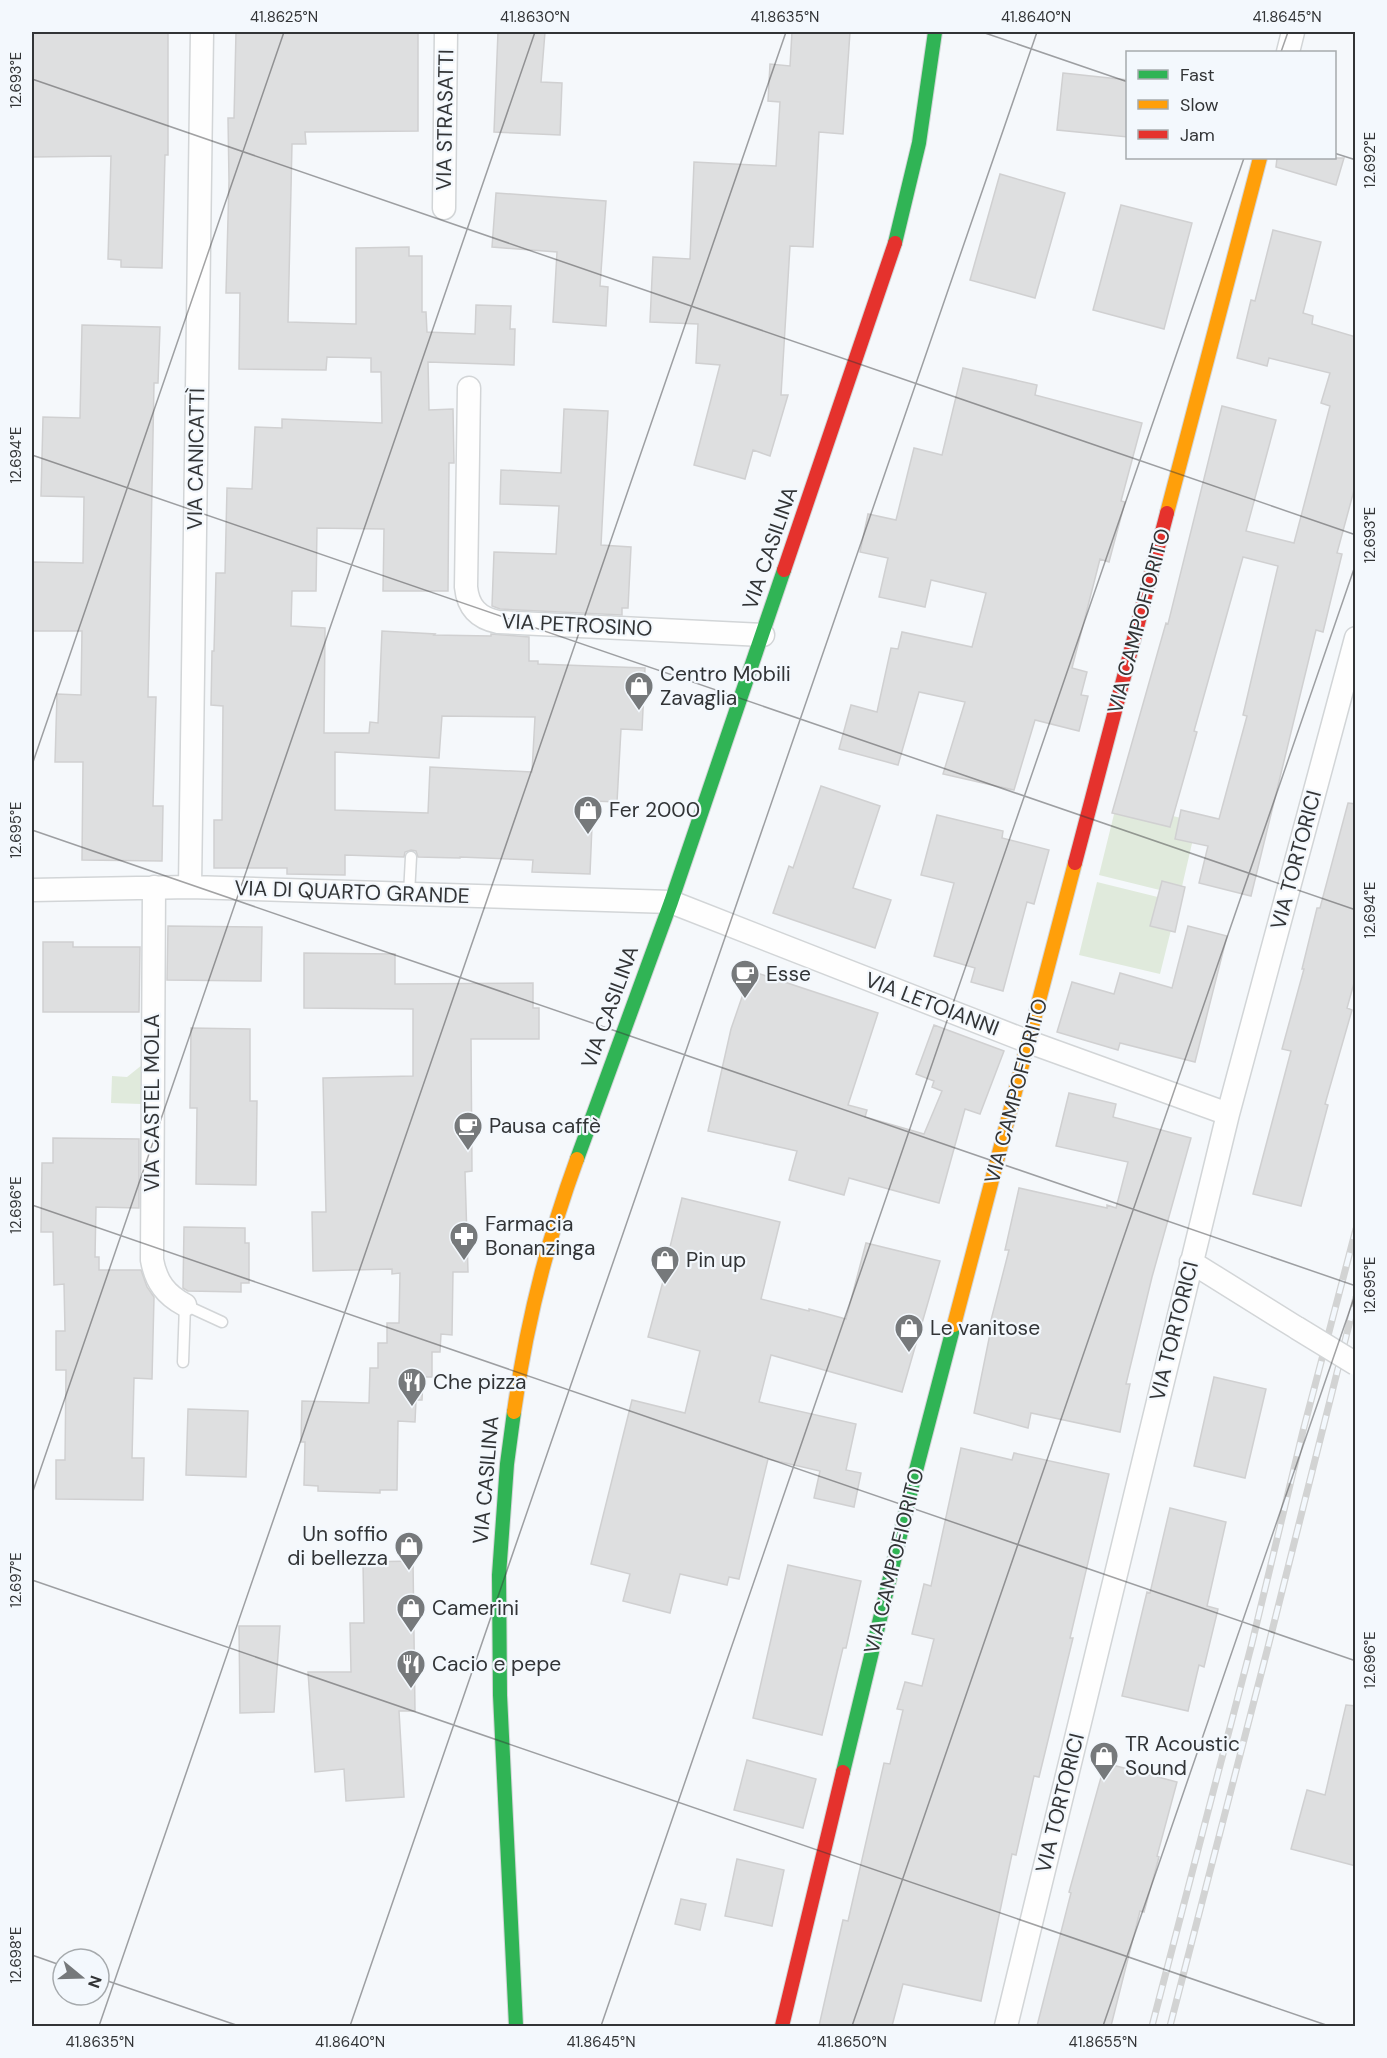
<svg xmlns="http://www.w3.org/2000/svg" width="1387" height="2058" font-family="'DM Sans',sans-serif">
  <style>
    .green { fill: #e0eadc }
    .building { fill: #dedfe0; stroke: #d0d0d1; stroke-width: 1.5; fill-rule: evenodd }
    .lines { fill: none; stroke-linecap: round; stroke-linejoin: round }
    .lane-casing { stroke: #d2d5d7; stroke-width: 13 }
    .street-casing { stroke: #d2d5d7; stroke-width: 25 }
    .fast-casing { stroke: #d2d5d7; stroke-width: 16 }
    .slow-casing { stroke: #d2d5d7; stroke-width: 16 }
    .jam-casing { stroke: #d2d5d7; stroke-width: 16 }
    .lane { stroke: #fefefe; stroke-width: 10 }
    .street { stroke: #fefefe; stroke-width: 22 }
    .fast { stroke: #30b455; stroke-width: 14 }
    .slow { stroke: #ff9f0a; stroke-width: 14 }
    .jam { stroke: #e5322d; stroke-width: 14 }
    .rail-casing { stroke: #d2d3d3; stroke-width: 7 }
    .rail { stroke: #f3f8fd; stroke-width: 4.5; stroke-dasharray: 14; stroke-linecap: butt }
    .street-bridge-casing { stroke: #d2d5d7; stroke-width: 25; stroke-linecap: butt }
    .street-bridge { stroke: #fefefe; stroke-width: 22 }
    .ticks { fill: none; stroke: #323436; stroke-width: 1.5; stroke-opacity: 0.45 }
    .labels { text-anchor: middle; stroke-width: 4.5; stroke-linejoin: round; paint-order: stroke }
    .street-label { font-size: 21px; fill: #323436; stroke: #f3f8fd }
    .poi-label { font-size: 21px; fill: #323436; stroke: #f3f8fd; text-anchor: start }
    .neatline { fill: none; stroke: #323436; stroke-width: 2 }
    .ticks-label { font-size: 15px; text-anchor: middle; fill: #323436 }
  </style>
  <rect width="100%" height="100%" fill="#f5f8fb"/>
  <path class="green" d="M1117,802L1197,822L1180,895L1099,875Z
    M1097,882L1178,902L1160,974L1079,955Z
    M142,1065L149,1087L142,1090L141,1104L111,1103L112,1076L127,1077Z"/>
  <path class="building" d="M32,32H168V155H165L162,268L121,267V260L108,259L111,156L32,157Z
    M236,32H418V131L305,132L306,144H292L288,322L356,324V248L409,247V256H422V312H426L427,332L475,334L476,305L511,306L510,329H515L514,365L428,362L429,410L453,409L454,463H449L448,591H383L384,529L317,528L316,591H292L291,626L325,628L324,733H369L370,722L378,723L382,631L435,634L434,635L491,636V634L529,637V661H538V664L645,668L642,730L621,729L617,802L593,801L590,874L532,872L533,860L460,857V858L418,857L416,851L411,850L405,852L404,857L345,855V875L287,874V868H214V820H222L223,706L211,705L212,651H214L216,573H225L227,488L252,489L255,427L282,428V419L382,423L381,372H371V358L327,357L326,370L239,369L240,293H226L229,181L228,118H234ZM442,716L535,717L532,772L430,767L428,813L335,810V752L439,758Z
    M498,32H545L541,82L562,83L560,135L494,132Z
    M792,32H850L843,134L819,132L813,247L790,246L781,395H788L770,456L753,450L745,479L694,465L720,365L696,363L698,324L650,322L653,257L690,259L694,162L776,166L780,102L768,101L770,64L790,66Z
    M1063,73L1128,80V137L1057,130Z
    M1277,158H1344L1336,185L1276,167Z
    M1000,174L1065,193L1035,298L970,280Z
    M496,193L606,201L600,286L608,287L606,326L553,322L557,252L492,247Z
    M1121,205L1192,223L1164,329L1093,310Z
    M1273,230L1321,242L1303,313L1313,316L1312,324L1356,337V483L1337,553L1342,554L1323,632L1316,630L1251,896L1199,883L1208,846L1175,839L1181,810L1219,819L1247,716L1243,715L1278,566L1243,557L1194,731L1197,732L1170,827L1112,813L1166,623L1168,624L1222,406L1276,420L1246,531L1294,543L1330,406L1321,403L1330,373L1269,358L1267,366L1237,358L1251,300L1255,301Z
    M82,325L160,327L158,383H154L148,697H156L153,806H163L162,861L82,860L83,762H55L57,694L81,695L82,631H32V562L83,563L84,497L41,496L43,417L80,418Z
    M963,368L1037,385L1035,395L1142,423L1121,501L1125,502L1109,562L1100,559L1072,668L1087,672L1081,695L1088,696L1079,731L1035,720L1014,790L943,774L965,702L919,692L898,765L839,749L851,705L877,712L891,648L898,649L902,632L972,647L986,593L931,580L925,607L879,597L888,558L860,552L868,514L896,520L914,448L942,455Z
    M564,409L608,411L601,545L631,547L628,608H622V615L500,609L492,606L494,552L556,554L559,506L500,504L501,470L561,473Z
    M821,786L880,806L853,888L891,900L875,948L773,913L789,866L793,868Z
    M1348,803L1356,804V976L1347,1008L1352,1010L1325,1104L1328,1105L1301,1206L1253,1194L1291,1051L1282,1049L1304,969H1302L1317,908H1320Z
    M937,815L1003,831L1002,838L1049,850L1034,904L1027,902L1003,991L971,982L975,968L934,956L954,883L921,875Z
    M1162,881L1185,887L1175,932L1150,926Z
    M168,926L262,927L261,981L167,980Z
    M1188,926L1227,936L1195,1062L1120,1043L1118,1050L1057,1032L1072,982L1114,994L1120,973L1172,988Z
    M43,942H73V947H140L139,1012H43Z
    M304,953L395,954V984L533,983V1008H539V1039H471L472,1171L465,1172L468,1272H453L452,1335L441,1334L440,1352H432V1377H423L422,1400H416L415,1422L398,1421L397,1490H380V1493L318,1491V1486L304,1485L305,1442H301L302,1401L369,1403L370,1368H378V1343H387V1323H399L400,1273L392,1274V1269L313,1271L312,1212H326L323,1078L413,1076V1009L304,1008Z
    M751,971L878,1013L848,1105L867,1110L865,1117L924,1134L942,1091L932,1087L934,1081L916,1074L934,1025L1004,1051L980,1114L965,1109L939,1203L849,1178L844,1195L789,1180L797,1151L708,1131L731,1029Z
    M191,1028L250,1029V1101H257L256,1185L196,1184L197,1108H190Z
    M1069,1093L1116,1104L1113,1117L1191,1138L1152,1277L1126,1384H1130L1120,1432L1031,1413L1028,1428L974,1413L992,1324H990L1009,1250H1005L1019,1188L1107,1208V1205L1116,1208L1128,1162L1056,1146Z
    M53,1138L139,1139V1208L96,1207L95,1257H99V1270H141L147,1287L154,1297L152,1379L134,1378L132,1458H144L143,1500L56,1499V1460H65L66,1370H56V1331H65L64,1284L54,1285L53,1232H41L42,1163H53Z
    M682,1198L780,1222L761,1299L809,1311V1309L846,1319L866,1243L940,1261L902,1392L771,1355L759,1402L856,1424L846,1470L861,1473L854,1507L814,1498L820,1471L768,1459L739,1579L729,1577L727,1585L680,1574L670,1613L623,1601L630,1574L591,1564L632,1400L685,1413L700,1351L648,1337L672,1248L670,1247Z
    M184,1227L245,1228V1243H249V1283H241V1292L188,1291L183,1288Z
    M1214,1377L1266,1389L1245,1478L1194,1466Z
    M188,1409L248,1411L246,1477L186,1475Z
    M961,1448L1012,1460L1014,1453L1109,1474L1070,1638H1073L1039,1777L1034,1776L1016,1855L1012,1854L981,2001L903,1984L892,2026H819L843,1920L848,1921L884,1763L890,1764L903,1710L897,1709L905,1682L922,1686L934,1639L912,1634L924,1584L931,1586Z
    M1170,1508L1226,1522L1207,1606L1218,1609L1204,1667L1199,1665L1188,1711L1122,1696L1147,1592L1150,1593Z
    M413,1561L415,1711H399L404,1797L346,1801L344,1769L315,1772L308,1672H351L350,1623H364L363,1562Z
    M788,1565L861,1581L846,1648H843L822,1735L753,1718Z
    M239,1626H280L274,1712L240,1713Z
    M1346,1705L1356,1706V1866L1291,1849L1307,1790L1325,1795Z
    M747,1760L816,1779L803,1828L734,1810Z
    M1105,1763L1177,1782L1157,1856L1159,1857L1144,1912L1140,1911L1111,2026H1037L1071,1893L1069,1892Z
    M737,1859L784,1870L772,1926L725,1916Z
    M681,1899L706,1904L700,1930L675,1924Z"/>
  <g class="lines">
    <g class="lane-casing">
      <path id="lane" d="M409,894L411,857
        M183,1362L185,1305L222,1322"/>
    </g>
    <g class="street-casing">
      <path id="street" d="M1288,52L1293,32
        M444,208L446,32
        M469,388L466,587C468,607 478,618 498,622L763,635
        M154,887L152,1260C156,1282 166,1295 185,1305
        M190,887L202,32
        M32,890L190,887L671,902L1029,1042L1228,1114
        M1191,1262L1297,1328
        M1006,2026L1228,1114L1356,638"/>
    </g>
    <g class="fast-casing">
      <path id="fast" d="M895,243L919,143L935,32
        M577,1159L671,902L784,570
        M514,1412L507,1464L499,1575L500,1695L516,2026
        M843,1772L913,1482L954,1325"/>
    </g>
    <g class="slow-casing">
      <path id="slow" d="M1167,513L1260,158
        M954,1325L1075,863
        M514,1412C526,1326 547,1241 577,1159"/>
    </g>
    <g class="jam-casing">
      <path id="jam" d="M784,570L895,243
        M1075,863L1167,513
        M782,2026L843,1772"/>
    </g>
    <use href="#lane" class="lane"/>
    <use href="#street" class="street"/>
    <use href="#fast" class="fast"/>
    <use href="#slow" class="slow"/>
    <use href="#jam" class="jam"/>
    <g class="rail-casing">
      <path id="rail" d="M1152,2026L1252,1643L1303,1431L1356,1229
        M1170,2026L1268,1647L1356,1297"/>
    </g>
    <use href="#rail" class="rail"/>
    <g class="street-bridge-casing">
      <path id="street-bridge" d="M1297,1328L1356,1364"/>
    </g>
    <use href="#street-bridge" class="street-bridge"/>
  </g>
  <path class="ticks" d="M982,32L1128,82M32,37L33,32M1281,52L1288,32M32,79L1356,535M1334,153L1356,160M32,455L1356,910M32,765L284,32M32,830L1356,1286M32,1205L1356,1661M32,1494L535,32M32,1580L1329,2026M32,1955L63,1966M99,1978L239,2026M99,2026L786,32M350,2026L1037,32M601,2026L1244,158M852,2026L1356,563M1103,2026L1356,1292M1354,2026L1356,2021"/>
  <defs>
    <g id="shop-pin" transform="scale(1.5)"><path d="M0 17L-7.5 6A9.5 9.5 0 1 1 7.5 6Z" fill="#76797b" stroke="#f3f8fd"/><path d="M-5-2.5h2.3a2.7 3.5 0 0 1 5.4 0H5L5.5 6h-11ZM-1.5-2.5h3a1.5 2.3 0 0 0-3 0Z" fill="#fff"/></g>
    <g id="cafe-pin" transform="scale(1.5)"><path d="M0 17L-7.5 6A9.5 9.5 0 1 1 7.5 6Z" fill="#76797b" stroke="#f3f8fd"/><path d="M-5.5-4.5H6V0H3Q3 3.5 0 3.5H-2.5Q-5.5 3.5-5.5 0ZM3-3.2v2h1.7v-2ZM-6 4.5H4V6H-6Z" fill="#fff"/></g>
    <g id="pharmacy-pin" transform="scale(1.5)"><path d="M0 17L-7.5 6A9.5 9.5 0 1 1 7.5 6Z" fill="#76797b" stroke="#f3f8fd"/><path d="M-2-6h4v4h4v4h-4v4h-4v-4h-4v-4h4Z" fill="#fff"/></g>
    <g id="restaurant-pin" transform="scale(1.5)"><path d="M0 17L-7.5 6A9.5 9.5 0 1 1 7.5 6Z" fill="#76797b" stroke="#f3f8fd"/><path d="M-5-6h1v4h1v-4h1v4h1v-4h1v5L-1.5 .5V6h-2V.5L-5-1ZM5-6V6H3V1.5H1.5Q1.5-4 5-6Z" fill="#fff"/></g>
  </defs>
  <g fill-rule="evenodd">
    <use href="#shop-pin" x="639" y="686"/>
    <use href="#shop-pin" x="588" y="810"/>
    <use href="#cafe-pin" x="745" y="974"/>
    <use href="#cafe-pin" x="468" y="1126"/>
    <use href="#pharmacy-pin" x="464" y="1236"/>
    <use href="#shop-pin" x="665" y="1260"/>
    <use href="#shop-pin" x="909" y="1328"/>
    <use href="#restaurant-pin" x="412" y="1382"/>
    <use href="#shop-pin" x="409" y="1546"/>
    <use href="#shop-pin" x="411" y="1608"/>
    <use href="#restaurant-pin" x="411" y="1664"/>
    <use href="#shop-pin" x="1104" y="1756"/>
  </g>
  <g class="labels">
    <g class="street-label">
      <text transform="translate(445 120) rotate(-89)" y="7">VIA STRASATTI</text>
      <text transform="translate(196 459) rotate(-89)" y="7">VIA CANICATTÌ</text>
      <text transform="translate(770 548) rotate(-71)" y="7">VIA CASILINA</text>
      <text transform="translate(1139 621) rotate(-75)" y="7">VIA CAMPOFIORITO</text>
      <text transform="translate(577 625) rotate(3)" y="7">VIA PETROSINO</text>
      <text transform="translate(1296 860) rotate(-75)" y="7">VIA TORTORICI</text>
      <text transform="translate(352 892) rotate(2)" y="7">VIA DI QUARTO GRANDE</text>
      <text transform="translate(932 1004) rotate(21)" y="7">VIA LETOIANNI</text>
      <text transform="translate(610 1007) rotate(-70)" y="7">VIA CASILINA</text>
      <text transform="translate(1016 1091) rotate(-75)" y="7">VIA CAMPOFIORITO</text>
      <text transform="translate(152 1103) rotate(-90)" y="7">VIA CASTEL MOLA</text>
      <text transform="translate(1174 1331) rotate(-76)" y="7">VIA TORTORICI</text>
      <text transform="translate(486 1480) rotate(-85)" y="7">VIA CASILINA</text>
      <text transform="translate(894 1561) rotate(-76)" y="7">VIA CAMPOFIORITO</text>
      <text transform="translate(1060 1803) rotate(-76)" y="7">VIA TORTORICI</text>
    </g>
    <g class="poi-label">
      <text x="660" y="681">Centro Mobili<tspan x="660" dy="24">Zavaglia</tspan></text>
      <text x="609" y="817">Fer 2000</text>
      <text x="766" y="981">Esse</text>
      <text x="489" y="1133">Pausa caffè</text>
      <text x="485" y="1231">Farmacia<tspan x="485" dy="24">Bonanzinga</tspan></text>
      <text x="686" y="1267">Pin up</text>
      <text x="930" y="1335">Le vanitose</text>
      <text x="433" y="1389">Che pizza</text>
      <text x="388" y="1541" text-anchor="end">Un soffio<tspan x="388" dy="24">di bellezza</tspan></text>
      <text x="432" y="1615">Camerini</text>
      <text x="432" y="1671">Cacio e pepe</text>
      <text x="1125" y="1751">TR Acoustic<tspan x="1125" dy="24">Sound</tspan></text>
    </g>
  </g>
  <rect width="1387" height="2058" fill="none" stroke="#f3f8fd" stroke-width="66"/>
  <rect x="1126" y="51" width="210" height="108" fill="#f3f8fd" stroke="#a6aaad" stroke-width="1.5"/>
  <rect x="1138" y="70" width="30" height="9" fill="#30b455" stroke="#a6aaad" stroke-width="1.5"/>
  <text x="1180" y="81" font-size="18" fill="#323436">Fast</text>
  <rect x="1138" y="100" width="30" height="9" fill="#ff9f0a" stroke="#a6aaad" stroke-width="1.5"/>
  <text x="1180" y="111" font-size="18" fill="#323436">Slow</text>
  <rect x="1138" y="130" width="30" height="9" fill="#e5322d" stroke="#a6aaad" stroke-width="1.5"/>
  <text x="1180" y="141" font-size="18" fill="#323436">Jam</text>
  <g transform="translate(81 1977) rotate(109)"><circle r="28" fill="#f3f8fd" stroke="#a6aaad" stroke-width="1.5"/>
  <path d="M0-4.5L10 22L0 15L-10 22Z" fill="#76797b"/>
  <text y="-9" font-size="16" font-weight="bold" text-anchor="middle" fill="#323436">N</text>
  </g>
  <rect x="33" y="33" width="1321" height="1992" class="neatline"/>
  <g class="ticks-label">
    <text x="284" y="22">41.8625°N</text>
    <text x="535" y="22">41.8630°N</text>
    <text x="785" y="22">41.8635°N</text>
    <text x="1036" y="22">41.8640°N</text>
    <text x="1287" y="22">41.8645°N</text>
    <text transform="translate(16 80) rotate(-90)" y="5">12.693°E</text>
    <text transform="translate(1370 160) rotate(-90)" y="5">12.692°E</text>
    <text transform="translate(16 455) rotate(-90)" y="5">12.694°E</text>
    <text transform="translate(1370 535) rotate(-90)" y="5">12.693°E</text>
    <text transform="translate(16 830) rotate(-90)" y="5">12.695°E</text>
    <text transform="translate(1370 910) rotate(-90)" y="5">12.694°E</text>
    <text transform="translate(16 1205) rotate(-90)" y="5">12.696°E</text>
    <text transform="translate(1370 1285) rotate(-90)" y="5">12.695°E</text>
    <text transform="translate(16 1580) rotate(-90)" y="5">12.697°E</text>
    <text transform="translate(1370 1660) rotate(-90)" y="5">12.696°E</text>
    <text transform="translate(16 1955) rotate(-90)" y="5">12.698°E</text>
    <text x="100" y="2047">41.8635°N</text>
    <text x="350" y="2047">41.8640°N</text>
    <text x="601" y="2047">41.8645°N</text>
    <text x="852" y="2047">41.8650°N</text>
    <text x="1103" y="2047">41.8655°N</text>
  </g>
</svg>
